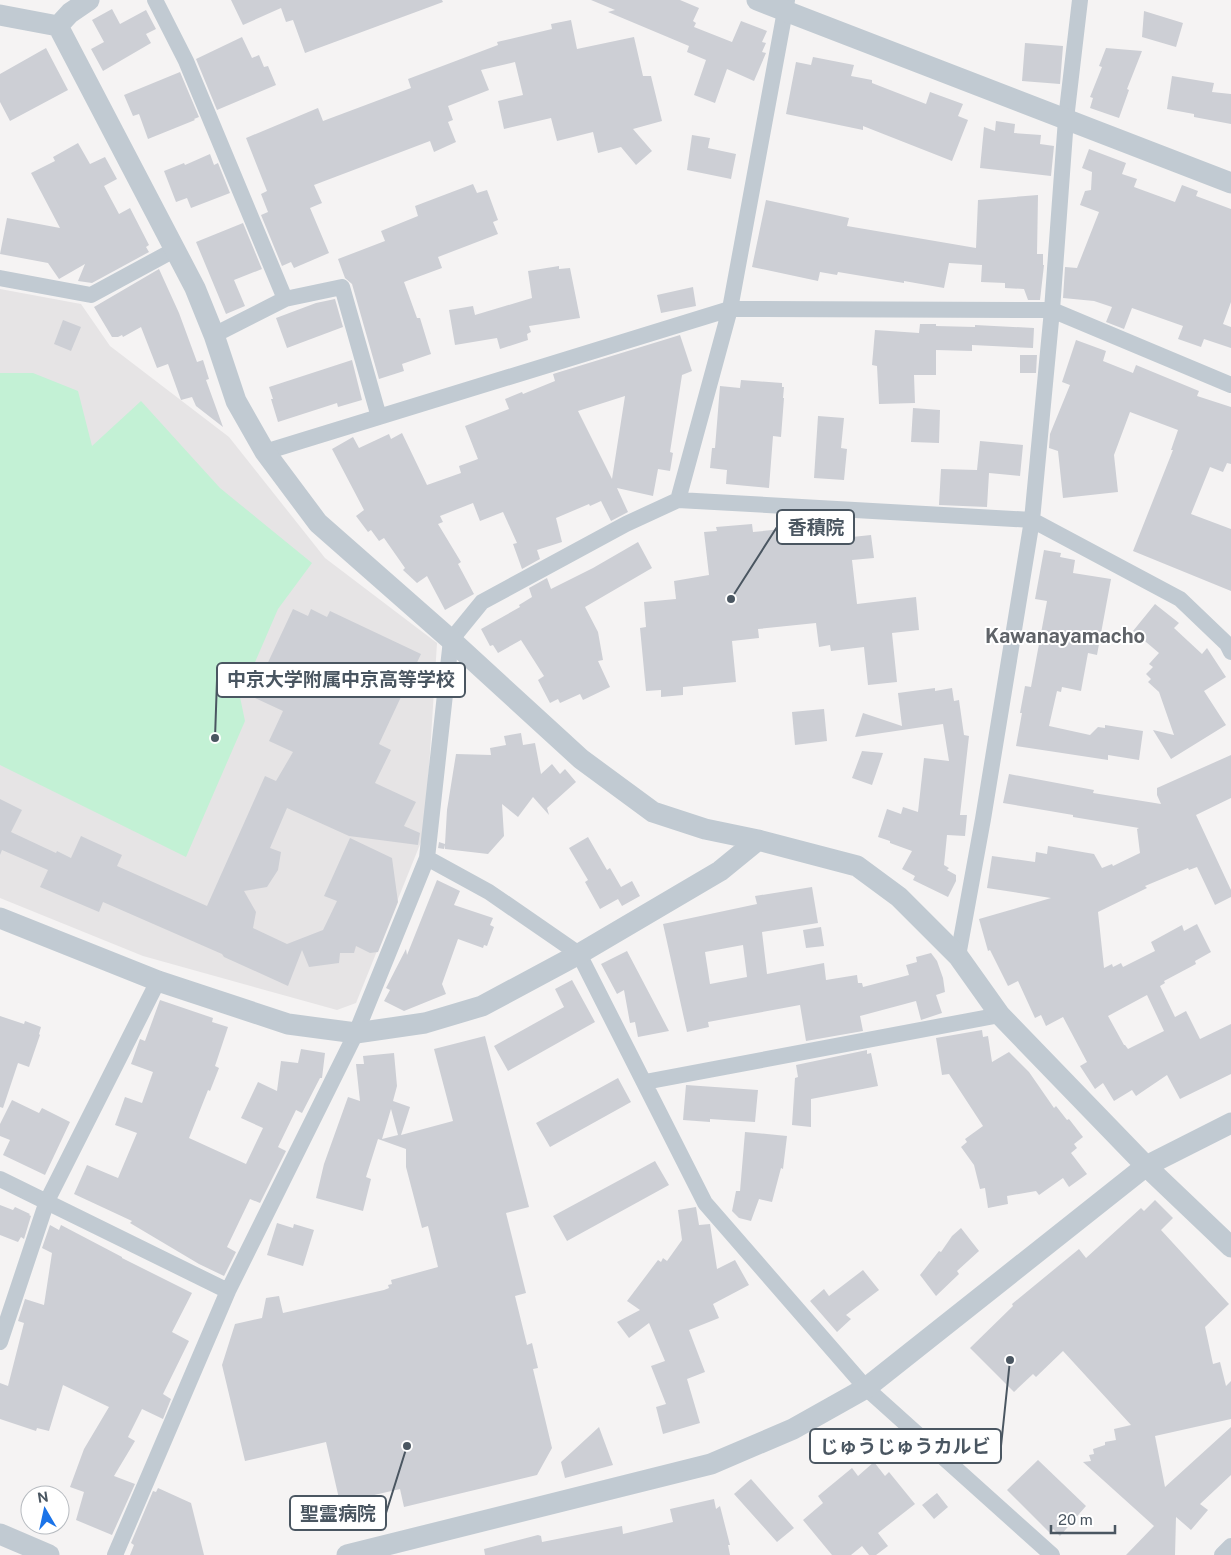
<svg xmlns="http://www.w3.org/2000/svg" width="1231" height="1555" font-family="'Public Sans','Noto Sans JP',sans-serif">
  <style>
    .education { fill: #e6e4e5 }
    .green { fill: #c3f1d5 }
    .building { fill: #cdcfd5; fill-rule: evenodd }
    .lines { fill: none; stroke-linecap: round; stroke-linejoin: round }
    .minor { stroke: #c1cad2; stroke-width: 16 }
    .tertiary { stroke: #c1cad2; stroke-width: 21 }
    .labels { text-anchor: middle; stroke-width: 4; stroke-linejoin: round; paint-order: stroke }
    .quarter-label { font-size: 20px; font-weight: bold; fill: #5f6368; stroke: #fff }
    .leader { fill: none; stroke: #4a5661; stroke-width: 2 }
    .callout-dot { fill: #4a5661; stroke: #fff; stroke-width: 2 }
    .callout { fill: #fff; stroke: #4a5661; stroke-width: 2 }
    .callout-label { font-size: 19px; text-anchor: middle; font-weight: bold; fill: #4a5661 }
  </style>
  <rect width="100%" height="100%" fill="#f5f3f3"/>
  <path class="education" d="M0,289L81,304L110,346L229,437L325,558L437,643L425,832L356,1003L337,1010L143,956L0,898Z"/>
  <path class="green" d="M0,373H33L78,391L92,446L141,401L220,488L312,563L278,609L240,697L245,721L186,857L0,765Z"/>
  <path class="building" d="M231,0H442L443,2L305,53L293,20L286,22L281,8L243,25Z
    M591,0H680L699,8L693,21L696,23L694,27L732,42L741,21L767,31L762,42L766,43L762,52L766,53L754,81L727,69L715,103L694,95L706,60L687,52L689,46L608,12L615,10Z
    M112,9L120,24L146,10L156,29L146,34L151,43L103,71L91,49L104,42L92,20Z
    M1144,11L1183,23L1176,47L1142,37Z
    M571,20L577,49L634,37L643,76H651L662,121L633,129L652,151L636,165L621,147L598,153L593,132L557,141L551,118L504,129L498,101L523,95L515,62L481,70L489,90L448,106L453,120L448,122L456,142L434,152L430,141L314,185L322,203L310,208L329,253L294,268L291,262L282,266L261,215L268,212L261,194L267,191L246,138L318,108L323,121L411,88L408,79L498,45L497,42L552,29L551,24Z
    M242,37L252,58L259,55L264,67L268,66L276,85L217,110L196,59Z
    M1025,43L1063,46L1060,84L1022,81Z
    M46,48L68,90L10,121L0,102V74Z
    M1106,48L1142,51L1127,89L1129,90L1119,118L1090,108L1093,98L1090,97L1102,67L1099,66Z
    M813,57L854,65L851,76L872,80V83L926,104L930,92L963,104L958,116L968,120L952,161L863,126V130L786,114L796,62L811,65Z
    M180,72L199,117L194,119L195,120L148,139L139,114L133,116L124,95Z
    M1172,76L1214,83L1212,92L1231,94V124L1194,117V114L1167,109Z
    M996,121L1015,124L1014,133L1041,135L1040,144L1054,146L1051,176L980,168L984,127L995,131Z
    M692,135L710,138L708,148L736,154L731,179L687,170Z
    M78,143L90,164L105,157L117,179L104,186L119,214L130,208L149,245L146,247L149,252L92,283L78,281L85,264L59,279L48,263L0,254L7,218L60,228L31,173L55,161L53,157Z
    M1089,149L1126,163L1122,174L1137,179L1134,187L1175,202L1182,185L1198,191L1196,196L1231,209V302L1223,324L1231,327V348L1204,339L1201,347L1178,339L1183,326L1132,308L1124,329L1106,322L1112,307L1094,301L1063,298L1065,267L1077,268L1099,212L1080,205L1085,191L1091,190L1092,172L1082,168Z
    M210,154L214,165L218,163L230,193L191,208L187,198L176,202L164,171L184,163L185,165Z
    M473,184L477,193L487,190L498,220L493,222L498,234L438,257L442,268L404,282L417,318H420L431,354L402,364L404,371L379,379L352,284L345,278L338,259L385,241L381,231L418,216L415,206Z
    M1038,195L1037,254H1043V265H1044L1040,300H1028L1024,289L1005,288V283L981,282L982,265L949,263L944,288L904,281V283L838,272L837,275L820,272L818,281L752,267L766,200L849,218L847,226L976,248L978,200Z
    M243,223L262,269L234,280L245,306L226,314L196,242Z
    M559,266V269L570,268L580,318L529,326L531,332L527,334L528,340L500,349L497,338L455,345L449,310L473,306L475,315L532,298L528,271Z
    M159,269L179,313L197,362L203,360L209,379L206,380L223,427L196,406L192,397L181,400L168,364L157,368L141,327L123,337L122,335L118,337H112L94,307Z
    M693,287L696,306L661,313L657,295Z
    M335,299L343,327L287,348L276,318L316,303Z
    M63,320L81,327L71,351L54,344Z
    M920,324H936V326L975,327V325L1034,328L1033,348L972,345V351L936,350V375H914L915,403L879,404L877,366L872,365L875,330L919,333Z
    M680,335L692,371L682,375L670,452L673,453L670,471L658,469L653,496L617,488L628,512L611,521L601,501L590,506L589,504L556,518L562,542L537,550L540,559L522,569L513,544L517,543L503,512L480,521L473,503L440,516L443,522L438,524L461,562L458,564L474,594L445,610L427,576L417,583L403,570L405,568L384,538L379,541L371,530L368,532L356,516L364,510L332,449L353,437L359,448L389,434L391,439L402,433L427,485L461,473L459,466L478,459L465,426L509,409L505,399L522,392L523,394L555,381L553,374ZM625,396L612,479L578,411Z
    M1076,340L1106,351L1103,361L1133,373L1136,365L1199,391L1197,396L1231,407V464L1227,463L1223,472L1210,467L1191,514L1231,529V591L1133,551L1173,450H1171L1178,430L1130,412L1114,455L1118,492L1063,498L1058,451L1049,448L1050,434L1070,385L1062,382Z
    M1020,355H1037L1036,373H1020Z
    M352,360L362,400L338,407L337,403L278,422L271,399H273L269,387Z
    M741,380L782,383V387H784L783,398H784L781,437L773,436L769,488L726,484L727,470L710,468L712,448H715L720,386L740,388Z
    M913,408L940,410L939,443L911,442Z
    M818,416L844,418L841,448L847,449L844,480L814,478Z
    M980,441L1023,445L1020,476L989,473L987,507L939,505L941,469L977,470Z
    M752,524L753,532L832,524L833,539L871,535L874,558L852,560L857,604L916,597L919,630L892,633L897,682L868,685L864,647L831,651L830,645L819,647L816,623L758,629L759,638L732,641L736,682L683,687V695L661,697V690L646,691L640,628L646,627L644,602L676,599L674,581L709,575L704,532L717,531L716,527Z
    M638,542L652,568L585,607L598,632L603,660L598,661L610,687L583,700L580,694L560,703L558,699L550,703L538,680L544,676L521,640L498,653L493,645L490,646L481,629L520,607L519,605L532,597L529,588L547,578L551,589L593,568Z
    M1044,550L1061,553L1060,557L1075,560L1073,573L1111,579L1097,655L1088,653L1081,691L1062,687L1061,692L1057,691L1049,726L1090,735L1098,727L1105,728V725L1143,731L1139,760L1108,755V760L1016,746L1022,713H1020L1025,686L1031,687L1047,601L1035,599Z
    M1155,604L1179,623L1174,628L1202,654L1207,648L1226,677L1204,691L1226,725L1171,759L1153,730L1174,735L1159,692L1148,682L1151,679L1146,674L1153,667L1149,664L1159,653L1133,631Z
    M293,609L308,616L311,609L327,617L330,611L421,654L379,744L391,750L375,783L416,802L404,826L420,833L418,845L349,836L287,808L270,848L281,852L278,870L267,887L244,891L256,912L253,928L287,944L323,930L337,901L324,896L350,838L392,858L398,902L378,952L370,953L356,946L354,953H340L339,963L309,967L302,950L288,986L224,957L222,954L103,902L99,912L40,887L48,870L2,850L0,855V799L22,810L11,832L56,853L57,851L71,858L81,836L122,855L117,866L207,906L265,776L276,781L293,752L269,741L283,711L255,698L259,689L256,688Z
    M935,688V691L952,688L954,701L959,700L964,735L969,736L960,815H967L965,836L947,835L944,865L949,868L947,870L956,875V881L948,897L913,880L915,876L902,869L912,851L890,843V841L878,837L887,809L901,814L903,807L918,812L924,758L949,761L943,724L855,737L863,713L902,726L898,693Z
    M824,709L827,741L795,745L792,712Z
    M521,733L523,745L535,743L541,774L552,764L560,774L565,769L576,782L547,808L549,815L533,797L518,817L502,804L504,836L488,854L445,849V845L444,849L438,848L439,842L445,844L447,810L456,754L491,755L490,748L506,745L504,736Z
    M862,751L883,753L872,785L852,778Z
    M1231,755V798L1196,815L1231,890V897L1215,905L1197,867L1189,870L1188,868L1145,886L1147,888L1098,912L1104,968L1112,964L1113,967L1121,963L1123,967L1155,951L1151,942L1182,925L1184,931L1197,924L1211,952L1195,961L1196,964L1164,981L1165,983L1160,986L1175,1017L1186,1011L1200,1039L1231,1024V1074L1180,1099L1167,1075L1136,1096L1132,1090L1114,1101L1103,1083L1095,1089L1080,1066L1087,1062L1063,1017L1046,1026L1041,1015L1035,1018L1018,981L1008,986L990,950L988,951L979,919L1051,898L987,888L992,856L1035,862L1036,852L1047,854L1048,846L1094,854L1102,868L1112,864L1113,866L1140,853L1137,829L1139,828L1073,817V815L1003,803L1009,774L1094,790L1093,793L1161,804L1157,795V788ZM1147,995L1164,1031L1128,1049L1125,1045H1124L1108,1016Z
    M588,837L607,870L610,868L621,887L632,881L640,896L622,906L618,899L600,909L585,882L588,880L569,848Z
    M437,880L460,891L454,905L493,918L490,925L494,927L487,946L484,945L483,948L458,939L442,984L446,994L404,1011L384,1001L390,990L386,988L406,949L407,955Z
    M812,887L818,923L762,932L767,974L824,963L826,980L857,975L858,983H862L863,987L909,975L906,965L917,962L916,957L931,953L937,961L943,978L945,992L936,995L942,1013L921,1020L916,1001L860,1016L863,1031L806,1041L800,1005L708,1022L709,1027L687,1032L663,924L757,904L755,896ZM743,945L747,977L710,984L705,952Z
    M821,927L824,946L806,948L803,930Z
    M627,951L669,1031L638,1037L635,1022L630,1023L624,990L617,994L601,964Z
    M572,980L595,1022L508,1071L494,1046L564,1007L555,989Z
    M160,1000L213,1018L212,1022L228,1027L215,1066L219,1068L210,1091L208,1090L189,1138L246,1164L263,1128L241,1118L258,1082L277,1091L281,1061L298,1063L301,1049L325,1053L322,1078H320L302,1113L296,1110L278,1147L286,1151L260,1203L250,1199L227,1247L236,1252L224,1276L199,1264L130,1223L132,1221L74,1194L87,1165L118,1178L137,1133L115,1125L125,1097L142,1103L153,1072L131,1064L140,1039L145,1041Z
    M0,1016L24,1024L25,1021L41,1027L39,1034L40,1035L29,1067L18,1063L3,1108L0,1107Z
    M982,1030L983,1037L988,1036L992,1062L1009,1052L1029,1072L1054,1108L1056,1106L1067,1120L1069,1119L1083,1137L1074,1144L1077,1148L1071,1153L1087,1174L1069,1187L1063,1178L1039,1195L1036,1191L1007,1196L1008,1204L988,1208L985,1188L980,1189L974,1165L961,1147L967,1142L965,1139L983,1126L949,1074L942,1075L936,1038Z
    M485,1036L529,1207L506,1213L526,1293L515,1296L527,1345L532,1343L538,1368L533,1369L552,1448L537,1475L404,1507L400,1489L340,1503L326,1442L245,1461L222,1365L235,1324L262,1318L266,1298L279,1296L283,1313L384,1290L389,1288L388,1285L392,1284L391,1280L438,1267L428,1226L422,1228L406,1167V1149L378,1139L366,1177L371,1179L363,1211L316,1198L324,1164L348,1097L360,1101L356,1064H364L363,1056L394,1053L397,1086L393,1101L410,1107L401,1135L453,1121L434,1049ZM391,1109L398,1135L382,1139Z
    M867,1050V1054L871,1053L878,1086L811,1099V1127L792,1125L795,1078L798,1077L796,1065Z
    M618,1078L631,1102L550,1147L536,1123Z
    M686,1085L758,1090L755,1122L710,1119V1122L683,1120Z
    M12,1100L39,1113L42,1108L70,1122L45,1175L3,1155L10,1140L0,1136V1124Z
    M745,1132L787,1136L783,1169L781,1168L772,1202L759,1199L751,1221L739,1218L732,1211L736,1191H740Z
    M655,1161L669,1185L567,1241L553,1216Z
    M1155,1200L1173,1218L1161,1230L1229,1304L1205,1327L1213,1364L1220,1362L1226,1386L1231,1381V1419L1155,1436L1165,1487L1231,1427V1475L1200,1504L1208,1510L1191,1530L1176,1517L1175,1555H1126L1154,1526L1083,1462L1091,1461L1089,1455L1094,1454L1093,1449L1105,1445V1442L1116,1440L1114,1429L1131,1425L1063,1351L1036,1377L1033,1374L1014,1392L970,1348L1013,1306L1012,1304L1079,1249L1086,1258L1141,1208L1144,1211Z
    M0,1205L13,1210L15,1207L30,1214L29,1215L31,1216L24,1239L21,1237L18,1242L0,1235Z
    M696,1207L699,1225L710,1224L717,1269L735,1260L749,1285L713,1304L719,1318L689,1330L705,1372L687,1379L700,1423L663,1434L656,1407L666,1404L651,1366L665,1361L649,1323L629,1338L617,1322L640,1310L627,1301L658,1260L661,1262L663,1258L667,1261L682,1240L678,1210Z
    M277,1223L293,1228L294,1224L314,1230L303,1266L267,1255Z
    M50,1225L59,1230L61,1225L122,1257V1258L192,1293L172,1332L189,1341L163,1394L171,1399L163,1419L142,1409L128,1437L135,1441L114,1476L135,1484L112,1535L76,1520L84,1492L70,1487L84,1449L109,1407L63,1385L49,1431L37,1428L36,1431L0,1419V1383L8,1386L24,1323L18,1321L25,1299L44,1305L52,1253L42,1248Z
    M961,1228L979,1251L957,1271L959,1274L936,1296L920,1275L939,1251L941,1252L952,1236Z
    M863,1270L879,1290L846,1315L851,1319L837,1332L810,1301L824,1289L829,1296Z
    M599,1427L613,1465L565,1478L561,1462Z
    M1038,1460L1086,1506L1060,1536L1053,1529L1050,1533L1007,1490Z
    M874,1462L885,1476L889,1472L915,1504L878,1533L888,1546L876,1555H869L862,1546L851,1555H832L803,1520L823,1503L818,1496L852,1468L858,1476Z
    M751,1479L794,1528L777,1542L734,1494Z
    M158,1488L191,1503L204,1555H130L134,1545L131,1543L153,1491L156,1492Z
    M937,1493L948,1507L934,1519L922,1505Z
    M714,1499L716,1509L720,1506L730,1545H728L730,1555H485L484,1549L538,1535L541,1536L542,1542L622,1526L623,1534L673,1522L670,1509Z"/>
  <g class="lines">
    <path class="minor" d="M155,0L186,61L285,299
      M0,278L91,295L176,249
      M214,335L285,299L342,287L379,417
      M265,452L730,309L1052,310L1231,385
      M678,500L730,309L787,0
      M427,858L489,892L579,954L705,1203L866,1388L1052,1555
      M958,956L983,819L1032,520L1052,310L1066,119L1080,0
      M645,1082L1000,1015
      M0,1179L228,1291
      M0,1342L47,1201L158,981
      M115,1555L228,1291L356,1033L427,858L451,640L482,602L626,524L678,500L1032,520L1180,599L1227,644L1231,652
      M1222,1555L1231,1546"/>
    <path class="tertiary" d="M757,0L1231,183
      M0,15L58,26L70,13L89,0
      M58,26L195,288L214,335L236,401L265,452L318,523L451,640L581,759L653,812L705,829L758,840L857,866L899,897L958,956L1000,1015L1146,1166L1231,1247
      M0,918L158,981L288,1024L356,1033L425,1023L482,1006L579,954L720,871L758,840
      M0,1534L49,1555
      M347,1555L711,1464L793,1429L866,1388L1146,1166L1231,1123"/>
  </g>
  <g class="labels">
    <g class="quarter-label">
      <text x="1065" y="643">Kawanayamacho</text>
    </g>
  </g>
  <path class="leader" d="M731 599L777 527M215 738L217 680M1010 1360L1001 1446M407 1446L386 1513"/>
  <g class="callout-dot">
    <circle cx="731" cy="599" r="5"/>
    <circle cx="215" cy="738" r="5"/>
    <circle cx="1010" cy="1360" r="5"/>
    <circle cx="407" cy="1446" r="5"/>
  </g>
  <g class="callout">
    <rect x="777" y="510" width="77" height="34" rx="5"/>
    <rect x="217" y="663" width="248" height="34" rx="5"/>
    <rect x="810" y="1429" width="191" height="34" rx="5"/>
    <rect x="290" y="1496" width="96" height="34" rx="5"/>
  </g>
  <g class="callout-label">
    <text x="816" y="534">香積院</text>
    <text x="341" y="686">中京大学附属中京高等学校</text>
    <text x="905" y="1453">じゅうじゅうカルビ</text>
    <text x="338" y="1520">聖霊病院</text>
  </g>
  <g transform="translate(45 1510) rotate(351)"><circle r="24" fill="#ffffff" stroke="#b7bbc0"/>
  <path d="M0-4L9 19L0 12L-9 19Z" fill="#1a73e8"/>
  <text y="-8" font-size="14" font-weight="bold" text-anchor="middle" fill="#4a5661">N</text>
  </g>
  <path d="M1051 1525v8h64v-8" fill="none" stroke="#4a5661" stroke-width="2.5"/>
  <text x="1058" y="1525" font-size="15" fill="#4a5661" stroke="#ffffff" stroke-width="4" paint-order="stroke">20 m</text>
</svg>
